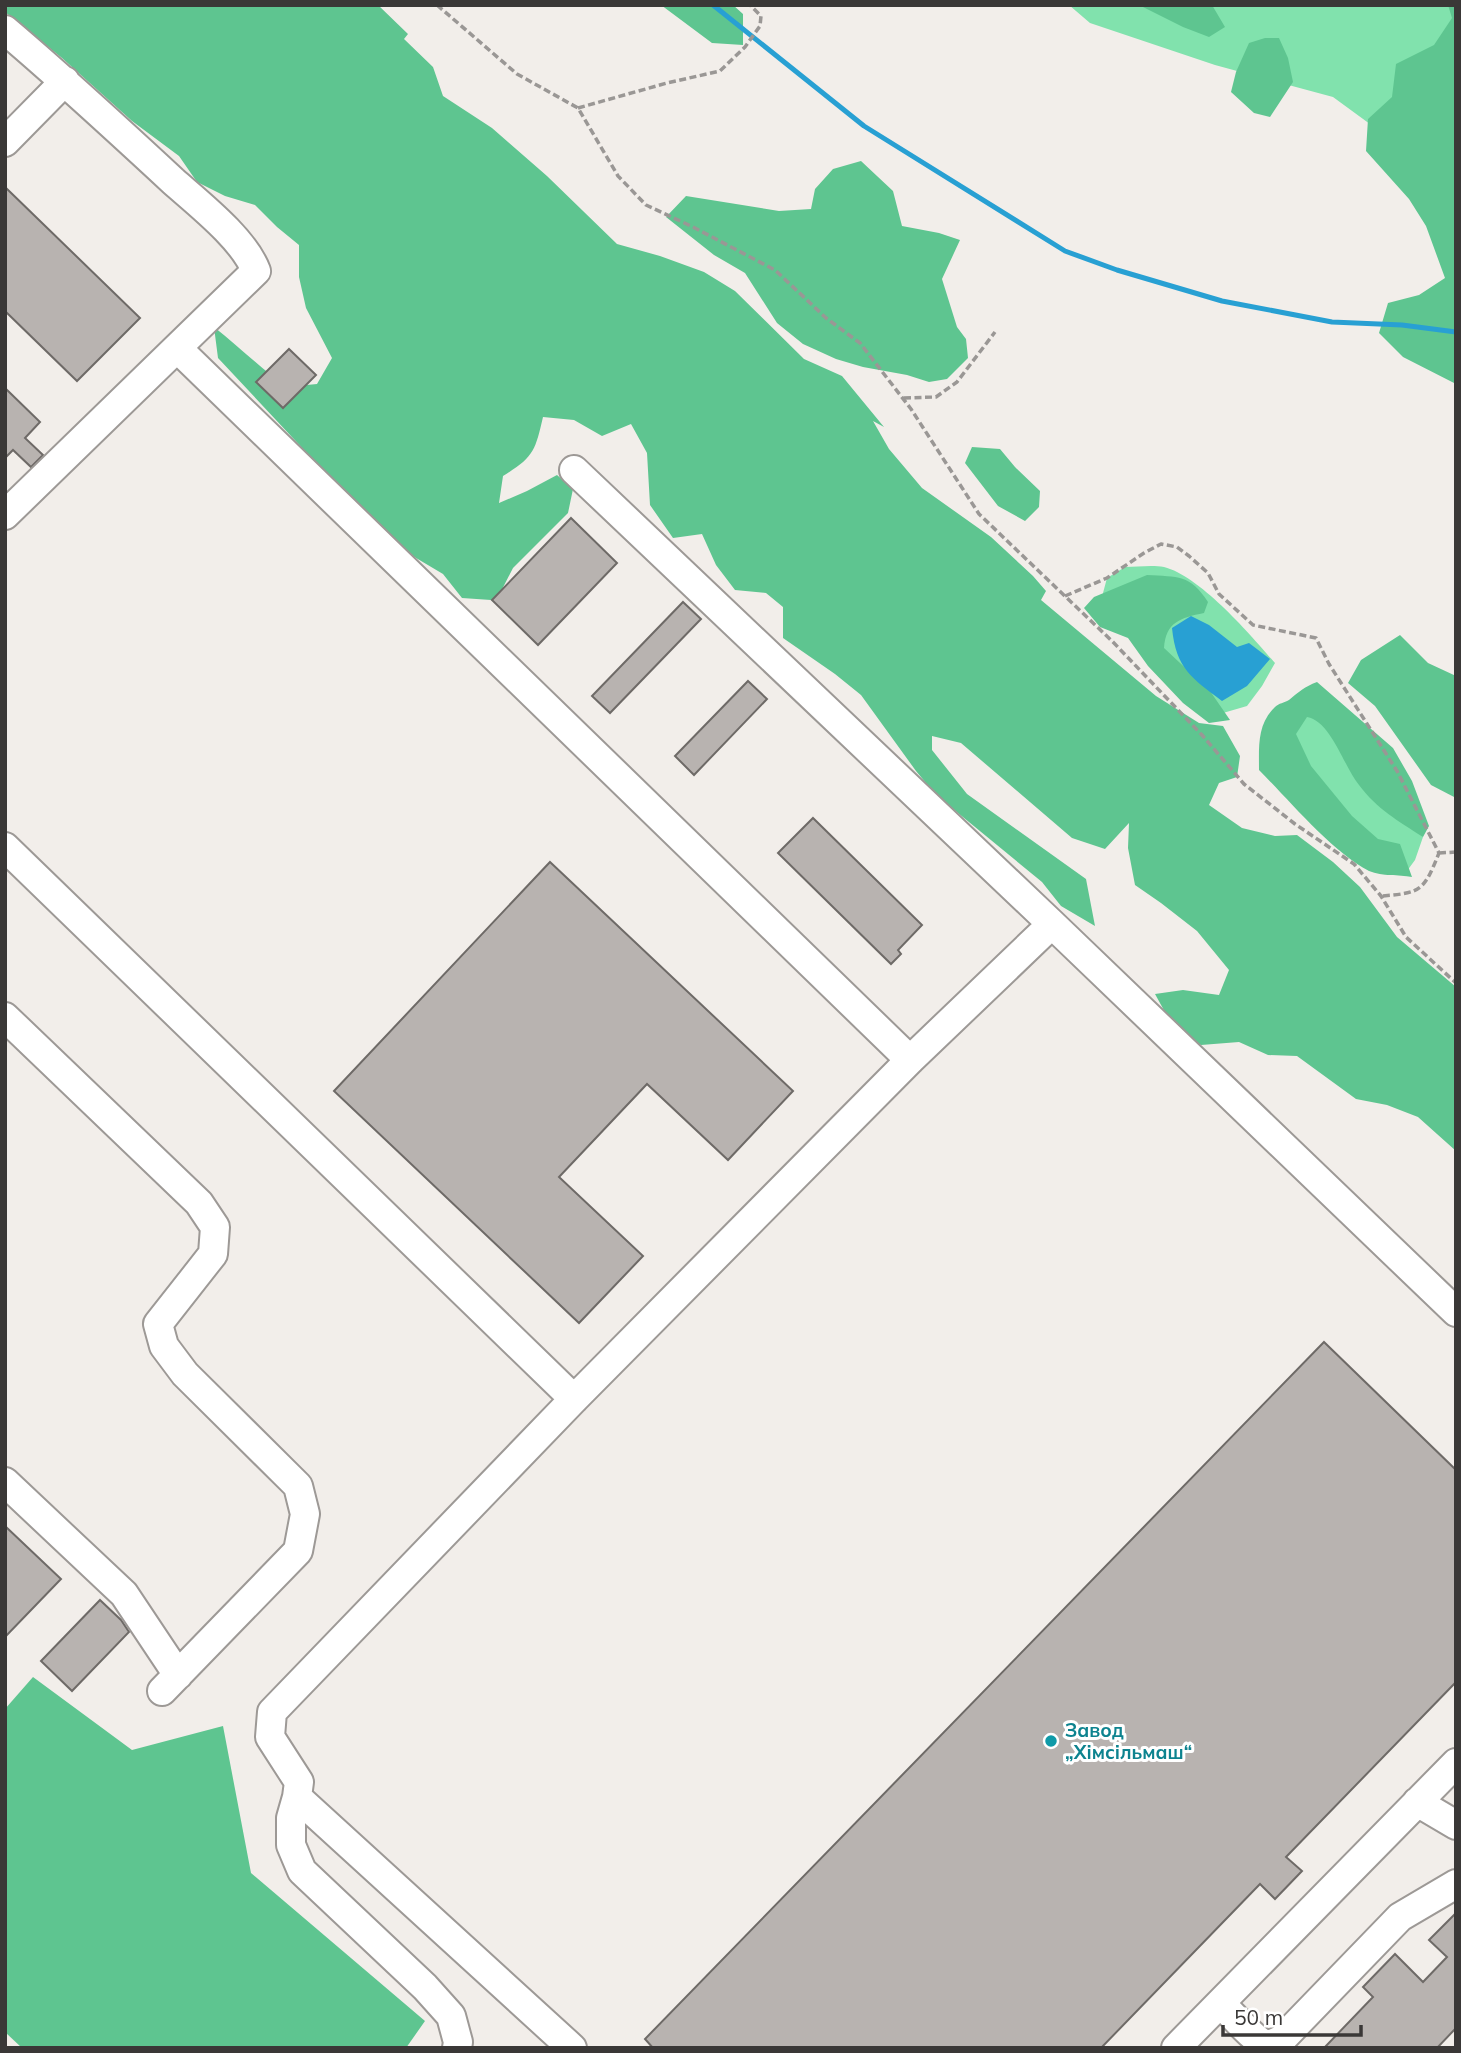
<svg xmlns="http://www.w3.org/2000/svg" width="1461" height="2053" font-family="Mulish,sans-serif">
  <style>
    .green { fill: #81e2ad }
    .forest { fill: #5ec590 }
    .water { fill: #28a0d3 }
    .lines { fill: none; stroke-linecap: round; stroke-linejoin: round }
    .stream { stroke: #28a0d3; stroke-width: 5 }
    .building { fill: #b8b3b0; stroke: #6e6a67; stroke-width: 2 }
    .minor-casing { stroke: #9d9996; stroke-width: 32 }
    .path { stroke: #9a9795; stroke-width: 3.5; stroke-dasharray: 7 3.5; stroke-linecap: butt }
    .minor { stroke: #fff; stroke-width: 28 }
    .culture-dot { fill: #0f9aa8; stroke: #fff; stroke-width: 2.5 }
    .labels { text-anchor: middle; stroke-width: 6; stroke-linejoin: round; paint-order: stroke }
    .culture-label { font-size: 19px; font-weight: bold; fill: #0d838f; stroke: #fff; text-anchor: start }
  </style>
  <rect width="100%" height="100%" fill="#f2eeea"/>
  <path class="green" d="M1069,5H1456V187L1333,97L1215,65L1090,23Z
    M1125,567C1137,567 1152,565 1164,567C1200,576 1251,635 1275,663L1262,686L1247,706L1223,713L1111,612L1103,593L1107,578Z
    M1310,693L1417,819L1423,837L1415,860L1404,875L1307,796L1288,701Z"/>
  <path class="forest" d="M5,5H378L408,34L404,39L433,67L443,96L492,128L547,176L617,244L660,256L704,272L735,291L804,359L842,376L884,427L873,421L889,449L922,488L991,537L1033,576L1046,591L1041,600L1156,696L1199,723L1223,726L1240,756L1237,777L1219,783L1209,805L1242,828L1275,836L1297,835L1333,862L1360,887L1397,937L1456,987V1151L1418,1117L1387,1105L1356,1099L1297,1056L1268,1055L1239,1042L1201,1045L1176,1032L1155,994L1183,990L1219,995L1229,970L1197,931L1161,903L1135,885L1128,848L1129,823L1105,849L1072,838L961,743L932,736V750L967,794L1086,879L1095,926L1061,906L1042,882L936,795L916,771L861,695L835,674L783,638V607L766,593L735,590L716,565L702,534L673,538L650,505L647,453L631,424L602,436L574,420L543,417C535,451 534,457 503,476L499,503L527,491L557,475L573,489L568,513L513,568L495,603L491,600L462,598L443,574L411,555L324,475L305,451L218,358L214,327C239,347 261,368 286,387L317,384L332,358L306,308L299,277V245L277,227L255,205L225,196L197,182L179,156L132,121L62,58L5,12Z
    M661,5H733L743,14V45L712,43Z
    M1139,5H1212L1225,27L1209,37L1183,27Z
    M1448,5H1456V384L1403,357L1379,333L1388,303L1419,295L1445,278L1426,226L1409,199L1366,151L1368,119L1392,97L1396,64L1434,45L1452,18Z
    M1265,38H1279L1288,58L1293,82L1270,117L1254,113L1231,92L1236,72L1249,43Z
    M861,161L893,191L902,226L939,233L960,240L942,279L957,327L966,339L968,358L947,379L929,382L907,375L863,367L836,359L803,344L777,323L745,273L714,255L666,217L686,196L779,211L811,209L815,189L833,169Z
    M972,447L1000,449L1015,467L1040,491L1039,507L1025,521L998,506L965,463Z
    M1147,575C1178,577 1190,574 1208,602L1204,613C1180,618 1166,622 1164,648L1210,691L1230,720L1209,723L1183,703L1148,666L1128,638L1100,627L1084,608L1094,597Z
    M1400,635L1428,663L1456,676V798L1431,785L1375,706L1348,683L1361,660Z
    M1317,682L1393,748L1412,781L1429,826L1423,837C1397,820 1378,810 1359,785C1344,767 1331,721 1307,717L1296,734L1311,766L1352,816L1378,839L1400,844L1412,877C1398,874 1383,877 1369,871C1332,852 1289,800 1259,770C1259,747 1257,724 1275,707C1279,703 1284,703 1289,700C1300,691 1304,687 1317,682Z
    M33,1677L132,1750L223,1726L251,1873L425,2021L406,2048H22L5,2032V1709Z"/>
  <path class="water" d="M1191,616L1209,625L1237,647L1249,643L1270,659L1247,686L1222,701C1192,678 1176,669 1172,628Z"/>
  <g class="lines">
    <path class="stream" d="M713,5L864,126L1065,251L1117,270L1222,301L1332,322L1402,325L1456,332"/>
  </g>
  <path class="building" d="M5,187L140,318L77,381L5,311Z
    M289,349L316,375L283,408L256,382Z
    M5,388L40,422L25,438L43,455L31,467L13,450L5,458Z
    M571,518L617,563L538,645L492,600Z
    M683,602L701,619L610,713L592,696Z
    M748,681L767,699L694,775L675,756Z
    M813,818L922,925L898,950L901,954L891,964L778,853Z
    M550,862L793,1091L728,1160L647,1084L559,1177L643,1256L579,1323L334,1091Z
    M1324,1342L1456,1470V1682L1286,1857L1302,1871L1275,1899L1260,1884L1101,2048H653L645,2039Z
    M5,1526L61,1579L5,1637Z
    M100,1600L121,1620L129,1632L72,1691L41,1661Z
    M1456,1913V2028L1437,2048H1324L1373,1997L1363,1987L1395,1954L1423,1982L1447,1957L1429,1940Z"/>
  <g class="lines">
    <g class="minor-casing">
      <path id="minor" d="M5,30C63,79 118,130 173,181C199,204 244,239 256,271L5,515
        M5,142L65,81
        M177,348L910,1060
        M574,470L1052,924L1456,1312
        M5,847L574,1399
        M5,1017L199,1203L215,1227L213,1254L158,1324L164,1346L185,1374L298,1486L305,1514L298,1551L162,1691
        M5,1482L124,1594L178,1675
        M297,1797L572,2048
        M1417,1802L1456,1825
        M1221,2004C1230,2012 1255,2041 1265,2044C1271,2045 1277,2042 1282,2039L1400,1917L1456,1884
        M457,2048L458,2042L451,2016L425,1987L302,1871L291,1845V1818L297,1797L299,1782L270,1737L272,1712L574,1399L910,1060L1052,924
        M1176,2048L1456,1763"/>
    </g>
    <path class="path" d="M437,5L517,74L578,108L618,176L646,205L693,227L775,270L826,318L860,343L911,409L979,514L1113,642L1202,735L1244,784L1295,824L1354,864L1381,896L1406,937L1456,983
      M578,108L667,83L720,71L745,47L760,26L761,16L750,5
      M904,398L936,397L957,382L995,332
      M1065,596L1107,578L1144,553L1161,544L1177,547L1189,556L1208,573L1219,594L1253,625L1316,638L1329,664L1397,771L1439,853C1424,890 1422,893 1382,896
      M1439,853L1456,852"/>
    <use href="#minor" class="minor"/>
  </g>
  <circle class="culture-dot" cx="1051" cy="1741" r="7"/>
  <g class="labels">
    <g class="culture-label">
      <text x="1065" y="1737">Завод<tspan x="1065" dy="22">„Хімсільмаш“</tspan></text>
    </g>
  </g>
  <rect width="1461" height="2053" fill="none" stroke="#3a3837" stroke-width="14"/>
  <path d="M1223 2025v10h138v-10" fill="none" stroke="#3a3837" stroke-width="3.5"/>
  <text x="1234" y="2025" font-size="21" fill="#3a3837" stroke="#ffffff" stroke-width="5" paint-order="stroke">50 m</text>
</svg>
